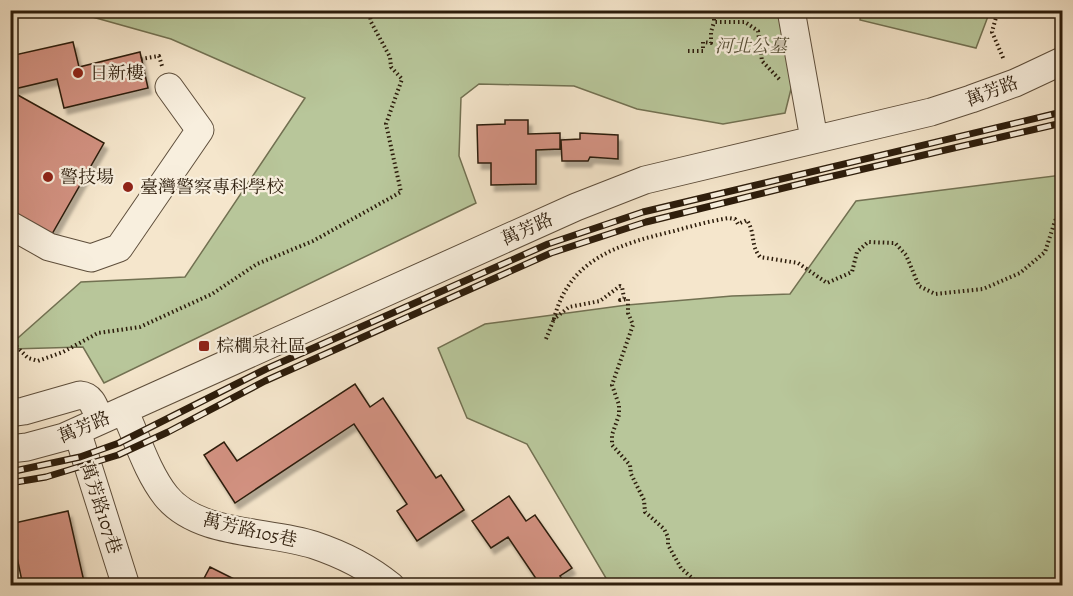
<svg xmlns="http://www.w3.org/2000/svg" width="1073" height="596" font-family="Alegreya,'Noto Serif TC',serif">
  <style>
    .green { fill: #b8c69a; stroke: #727152; stroke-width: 1.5 }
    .building { fill: #d39282; stroke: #2c1c0b; stroke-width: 1.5; filter: url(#shadow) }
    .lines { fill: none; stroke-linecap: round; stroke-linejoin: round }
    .minor-casing { stroke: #5e4e3b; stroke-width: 29 }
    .path { stroke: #2c1c0b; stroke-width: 4; stroke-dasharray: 1.5 3; stroke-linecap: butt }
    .minor { stroke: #f8efde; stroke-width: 27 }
    .rail-casing { stroke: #2c1c0b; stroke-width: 7 }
    .rail { stroke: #f8efde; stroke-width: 4.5; stroke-dasharray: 14; stroke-linecap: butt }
    .poi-dot { fill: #8f2418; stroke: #f8efde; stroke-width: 2 }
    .labels { text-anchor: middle; stroke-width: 4.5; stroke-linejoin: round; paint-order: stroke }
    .park-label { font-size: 18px; font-style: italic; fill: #564f36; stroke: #f8efde }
    .poi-label { font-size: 18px; fill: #2c1c0b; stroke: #f8efde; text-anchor: start }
    .street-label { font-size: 18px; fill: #2c1c0b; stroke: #f8efde }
  </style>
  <defs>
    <filter id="shadow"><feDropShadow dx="3.5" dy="6" stdDeviation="1.5" flood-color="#0004"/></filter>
  </defs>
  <rect width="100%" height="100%" fill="#f5e6cc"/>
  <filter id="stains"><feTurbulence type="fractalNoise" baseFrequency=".00333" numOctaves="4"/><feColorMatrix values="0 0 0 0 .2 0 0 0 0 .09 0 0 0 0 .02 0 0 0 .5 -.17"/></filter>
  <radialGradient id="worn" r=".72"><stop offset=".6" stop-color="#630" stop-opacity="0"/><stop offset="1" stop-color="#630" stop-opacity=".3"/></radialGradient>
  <path class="green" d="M71,11H783L794,77L785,113L723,124L637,109L574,86L479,84L461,98L459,156L476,203L104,383L83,347L11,349L10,345L81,282L185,277L305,98L171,39Z
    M861,11V10L990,11L976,48L860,20Z
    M1062,175V585H610L527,444L467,418L438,348L485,324L627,305L732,296L790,294L856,201Z"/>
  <path class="building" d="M73,42L79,67L140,52L148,88L64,108L57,79L10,90V56Z
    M16,94L104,143L52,234L10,211V105Z
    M505,120H528V134L560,133V149L536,150V184L491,185V163H478L477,125L505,124Z
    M580,133L618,135V159L590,157L588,161H562L561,140L580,139Z
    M355,384L370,407L383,398L436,478L441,475L464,510L417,541L397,511L407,504L354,424L235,503L204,455L224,442L237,461Z
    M509,496L526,521L535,515L572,568L560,576L567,586H541L508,537L491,548L472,521Z
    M68,511L85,586H23L10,524Z
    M210,567L248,586H200Z"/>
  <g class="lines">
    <g class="minor-casing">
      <path id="minor" d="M791,10L814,139
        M10,225L49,247L91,258L119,248L200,130L169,87
        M124,410C137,438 147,472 166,496C198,536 268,530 314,545C341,554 369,568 391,586
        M10,413L24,411L80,395C93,396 95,409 100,420
        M77,431L126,586
        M10,449L27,447L64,437L576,207L645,180L931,112L971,99L1015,83L1062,61"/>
    </g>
    <path class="path" d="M714,10V22H745L758,31L762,61L781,81
      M998,10L992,32L1004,60
      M688,51H703V42L711,43V32L714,22
      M141,59L159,56L162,66
      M546,339L554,319
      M10,340L28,358L38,361L63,352L98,333L140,327L212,294L257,264L313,241L401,192L386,124L402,79L391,67L390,57L371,22L369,10
      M1058,512L1062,510
      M701,586L681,568L668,545V537L664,529L645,512L644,500L631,474L630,465L612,445V435L619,415V405L612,385L633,325L628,313V299L620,300L624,298L622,287L620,286L600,301L569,307L554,319C569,258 620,244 674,231C692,226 710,221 729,218L735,219L738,224L747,220C756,235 750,244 760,257L798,263L827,283L852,272L857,252L868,242L895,243L906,255L919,286L935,294L983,289L1020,273L1045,252L1055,221L1062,208"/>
    <use href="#minor" class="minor"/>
    <g class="rail-casing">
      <path id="rail" d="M10,472L80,457L119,443L266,369L548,244L643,212L1062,112
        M10,483L46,477L118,455L168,432L265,381L551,253L646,222L816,180L1062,123"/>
    </g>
    <use href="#rail" class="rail"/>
  </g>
  <g class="poi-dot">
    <circle cx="78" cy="73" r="6"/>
    <circle cx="48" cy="177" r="6"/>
    <circle cx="128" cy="187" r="6"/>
    <rect x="198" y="340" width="12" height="12" rx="3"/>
  </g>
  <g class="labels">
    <g class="park-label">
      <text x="751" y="52">河北公墓</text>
    </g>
    <g class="poi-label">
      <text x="90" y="79">日新樓</text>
      <text x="60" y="183">警技場</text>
      <text x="140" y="193">臺灣警察專科學校</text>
      <text x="216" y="352">棕櫚泉社區</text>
    </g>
    <g class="street-label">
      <text transform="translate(992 91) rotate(-21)" y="6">萬芳路</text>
      <text transform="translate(527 229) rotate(-24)" y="6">萬芳路</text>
      <text transform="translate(84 427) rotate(-23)" y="6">萬芳路</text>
      <text transform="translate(101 508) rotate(72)" y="6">萬芳路107巷</text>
      <text transform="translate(250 530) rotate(13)" y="6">萬芳路105巷</text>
    </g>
  </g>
  <rect width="1073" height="596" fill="none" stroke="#f5e6cc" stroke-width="36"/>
  <rect x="12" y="12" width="1049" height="572" fill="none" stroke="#2c1c0b" stroke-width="3"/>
  <rect x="18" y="18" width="1037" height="560" fill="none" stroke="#2c1c0b" stroke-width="1.5"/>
  <rect width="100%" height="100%" filter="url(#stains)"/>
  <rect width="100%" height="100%" fill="url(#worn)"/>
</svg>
